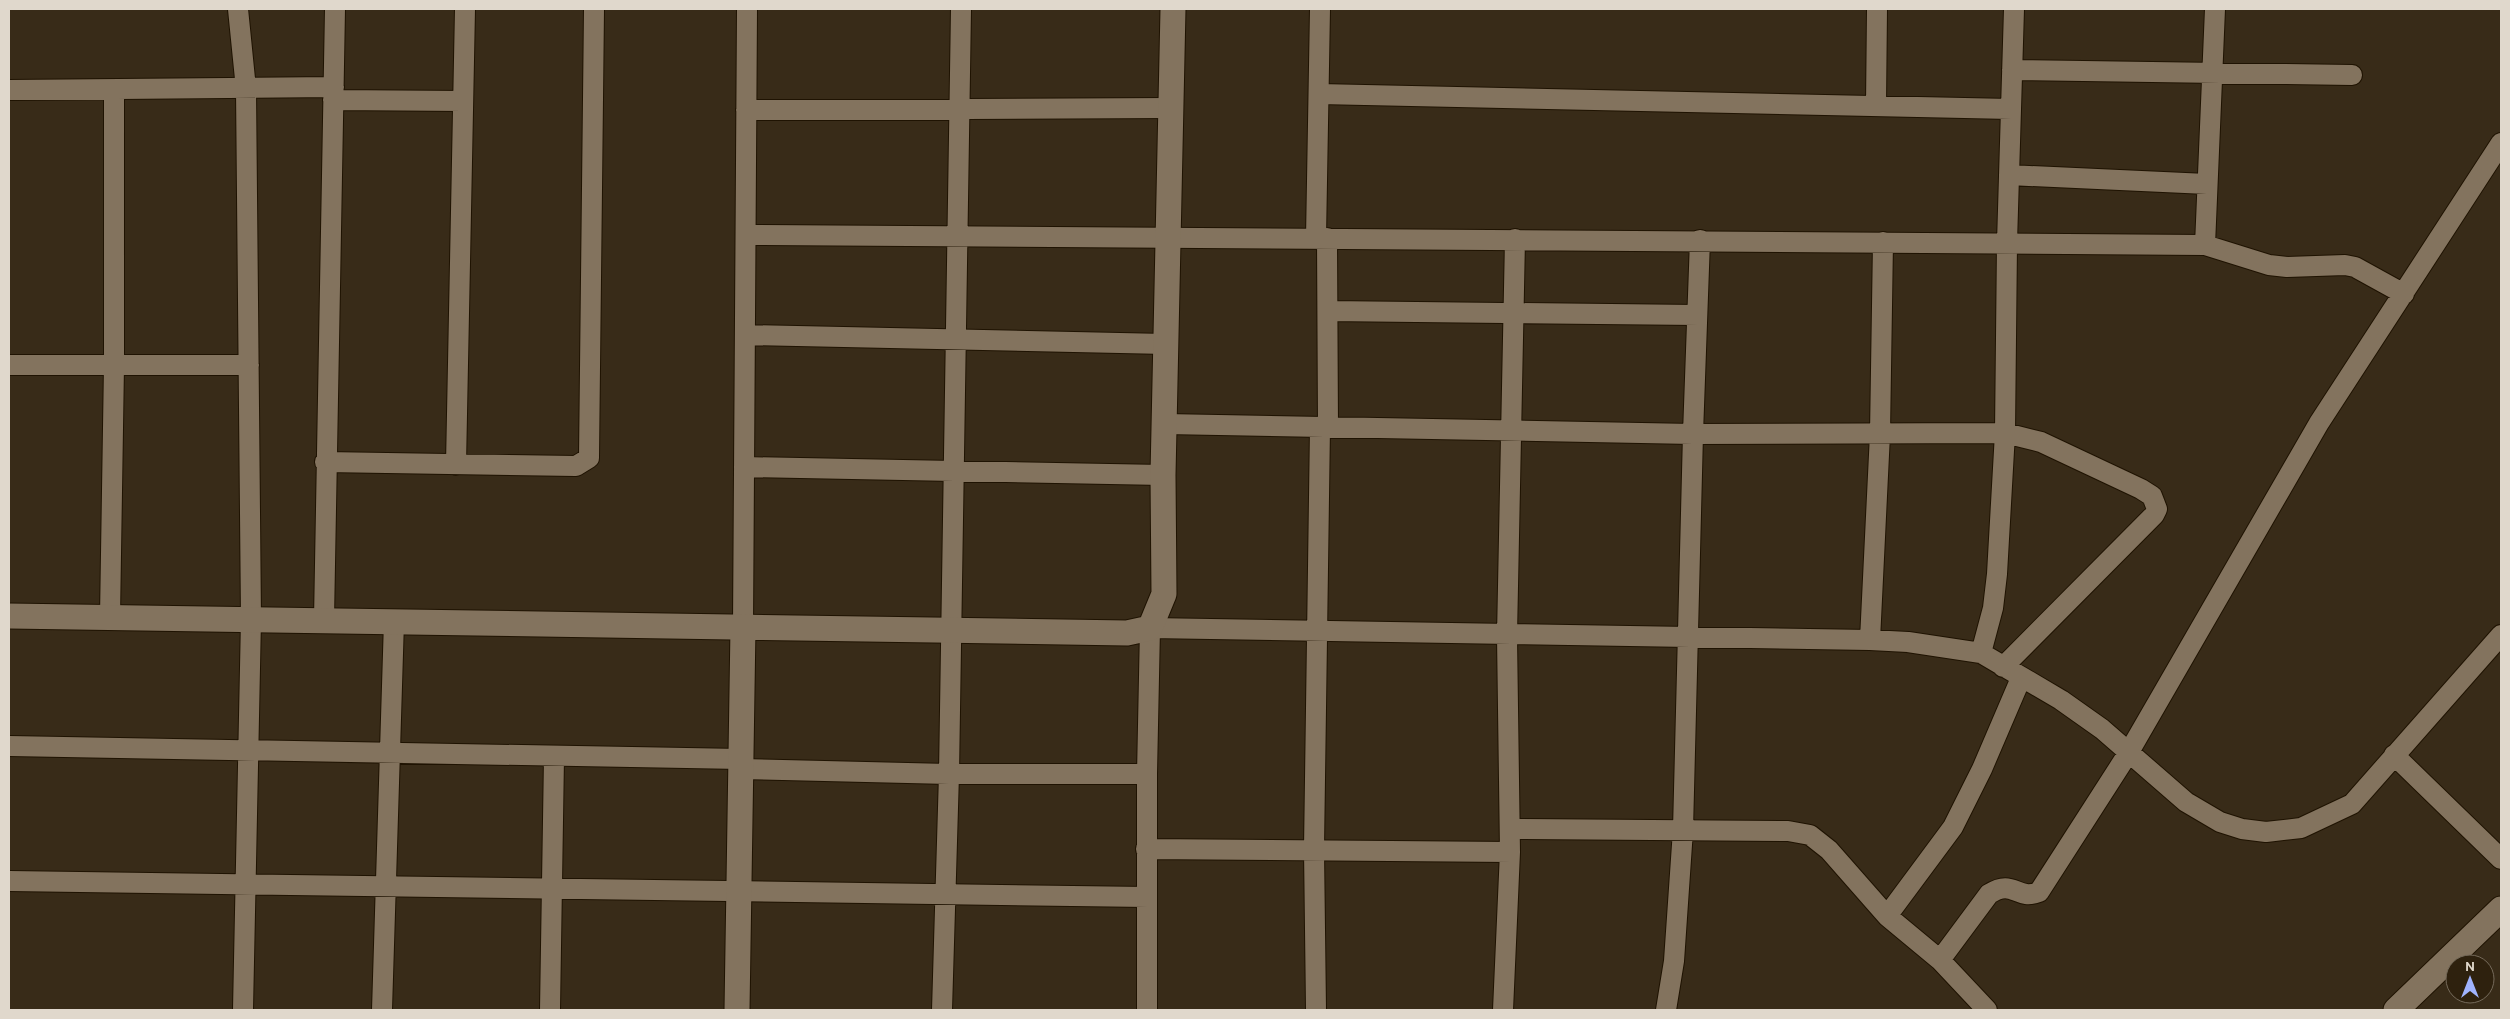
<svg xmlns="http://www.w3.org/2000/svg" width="2510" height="1019" font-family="Overpass,sans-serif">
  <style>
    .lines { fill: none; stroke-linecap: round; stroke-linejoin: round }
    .minor-casing { stroke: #1f1302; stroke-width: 22 }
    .tertiary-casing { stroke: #1f1302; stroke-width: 27 }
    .minor { stroke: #83735e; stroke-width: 20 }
    .tertiary { stroke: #83735e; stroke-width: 25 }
  </style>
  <rect width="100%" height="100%" fill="#382b18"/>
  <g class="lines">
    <g class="minor-casing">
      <path id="minor" d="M238,9L246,89L251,619L243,1010
        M2012,70L2352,75
        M9,90L334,87
        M1319,94L2011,109
        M333,100L463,101
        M1876,105L1877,9
        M746,110L1171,108
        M2009,175L2207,184
        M746,235L2205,245L2269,265L2287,267L2345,265L2355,267L2404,294
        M1316,238L1320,9
        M1327,238L1328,427
        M2205,245L2215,9
        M1328,311L1697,315
        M745,335L1166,344
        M9,365H249
        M1165,424L1693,434L2005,433L2041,442L2141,489L2152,496L2157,509L2154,515L2003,667
        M325,462L576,466L589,458L594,9
        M456,465L465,9
        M744,467L1163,475
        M110,617L114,365V90
        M324,620L335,9
        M743,627L747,9
        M1870,640L1880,434L1883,242
        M1981,653L1993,608L1997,574L2005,433L2007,243L2014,9
        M9,746L741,759
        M2394,755L2501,859
        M740,769L949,774H1147
        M1510,829L1788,831L1810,835L1829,850L1887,916L1940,960L1987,1010
        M1146,849L1510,852
        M9,881L1147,897
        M1887,916L1953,827L1982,769L2021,678
        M1940,960L1989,894C2014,878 2016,901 2039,892L2129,752L2319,423L2501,143
        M382,1010L394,621
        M550,1010L554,757
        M942,1010L949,774L961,9
        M1147,1010V774L1150,628L1870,640L1908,642L1981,653L2061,700L2102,729L2186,802L2220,822L2242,829L2266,832L2301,828L2352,804L2501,635
        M1316,1010L1314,849L1320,427
        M1503,1010L1510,852L1507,636L1515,239
        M1666,1010L1674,961L1683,830L1693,434L1700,240"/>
    </g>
    <g class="tertiary-casing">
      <path id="tertiary" d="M9,616L1127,633L1150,628L1164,594L1163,475L1173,9
        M737,1010L743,627
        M2396,1010L2501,909"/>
    </g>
    <use href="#minor" class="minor"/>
    <use href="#tertiary" class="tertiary"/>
  </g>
  <rect width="2510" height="1019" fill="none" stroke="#e0d8cc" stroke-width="20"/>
  <g transform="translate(2470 979)"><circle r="24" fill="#2e210e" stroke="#756a5a"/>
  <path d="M0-4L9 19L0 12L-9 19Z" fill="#a0b3fd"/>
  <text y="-8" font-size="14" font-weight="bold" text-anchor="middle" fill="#e0d8cc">N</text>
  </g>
</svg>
